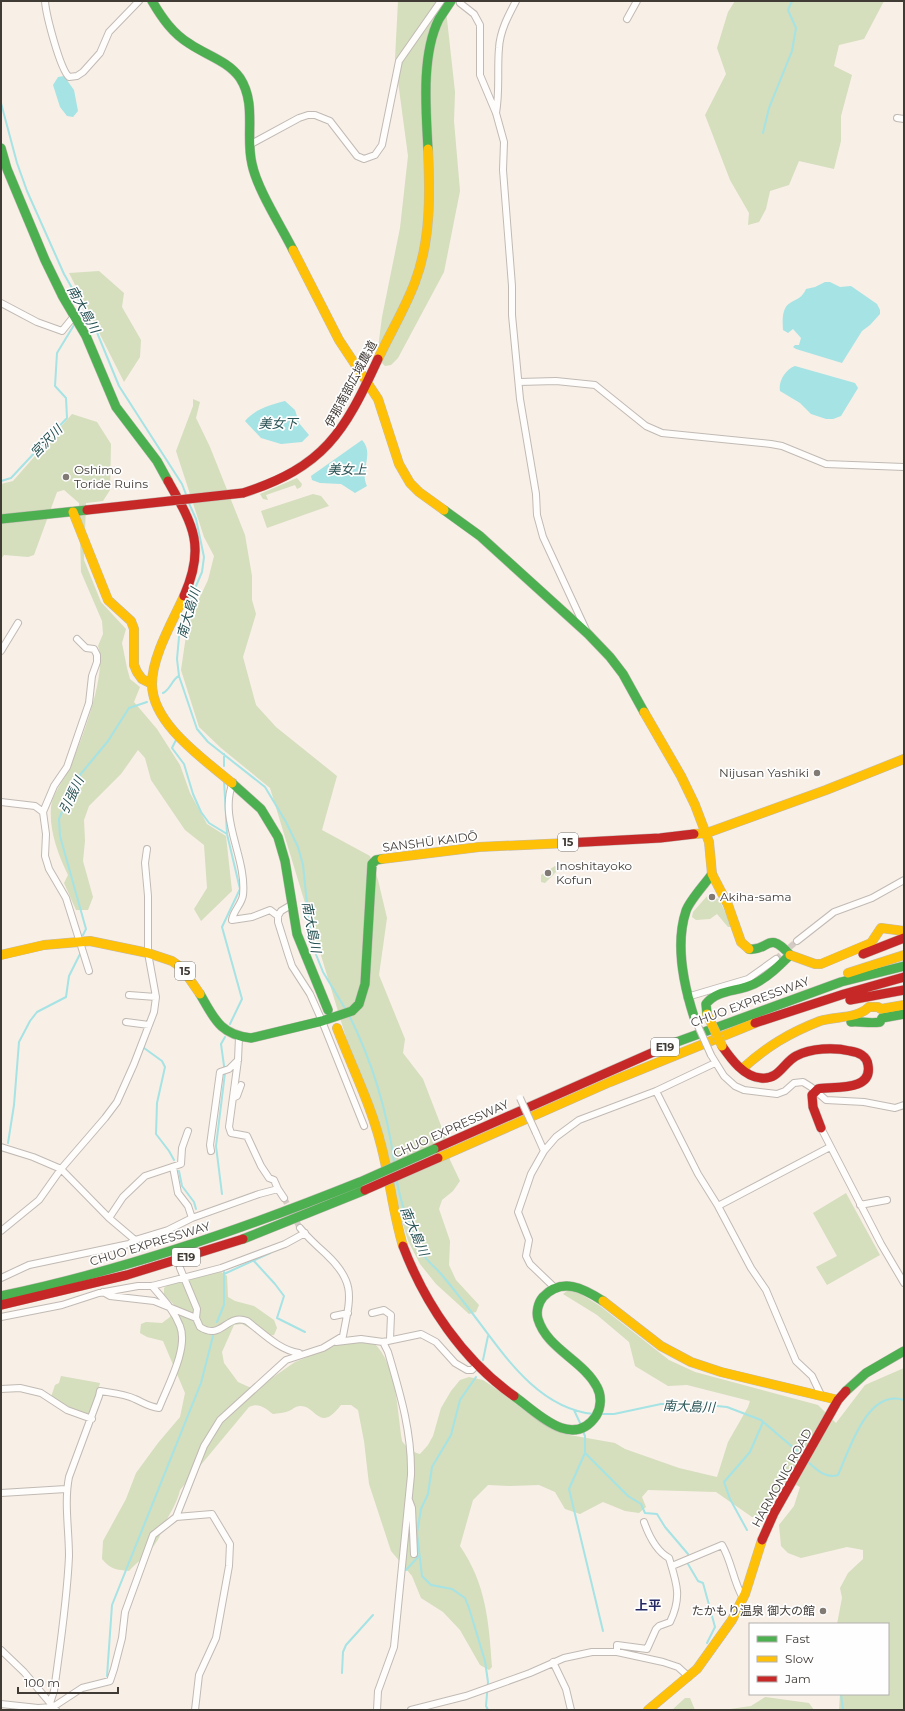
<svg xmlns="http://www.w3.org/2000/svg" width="905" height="1711" font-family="Montserrat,'Noto Sans JP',sans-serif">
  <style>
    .green { fill: #d5debd }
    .water { fill: #a5e3e4 }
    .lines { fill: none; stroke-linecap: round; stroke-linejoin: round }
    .stream { stroke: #a5e3e4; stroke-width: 2 }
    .street-tunnel { stroke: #d3cbc4; stroke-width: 6; stroke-dasharray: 6 3; stroke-linecap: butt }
    .street-casing { stroke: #c1bab4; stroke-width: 8 }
    .fast-casing { stroke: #c1bab4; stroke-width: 10 }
    .slow-casing { stroke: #c1bab4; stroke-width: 10 }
    .jam-casing { stroke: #c1bab4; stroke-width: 10 }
    .street { stroke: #fefdfb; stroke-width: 6 }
    .fast { stroke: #4caf50; stroke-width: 9 }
    .slow { stroke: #ffc107; stroke-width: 9 }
    .jam { stroke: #c62828; stroke-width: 9 }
    .street-bridge-casing { stroke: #c1bab4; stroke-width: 8; stroke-linecap: butt }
    .fast-bridge-casing { stroke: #c1bab4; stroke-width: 10; stroke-linecap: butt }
    .slow-bridge-casing { stroke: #c1bab4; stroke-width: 10; stroke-linecap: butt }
    .jam-bridge-casing { stroke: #c1bab4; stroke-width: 10; stroke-linecap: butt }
    .street-bridge { stroke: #fefdfb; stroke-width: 6 }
    .fast-bridge { stroke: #4caf50; stroke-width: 9 }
    .slow-bridge { stroke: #ffc107; stroke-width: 9 }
    .jam-bridge { stroke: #c62828; stroke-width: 9 }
    .poi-dot { fill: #817a74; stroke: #fefefe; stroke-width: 1.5 }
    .labels { text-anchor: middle; stroke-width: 3.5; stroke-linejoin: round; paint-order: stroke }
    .shield { fill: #fefefe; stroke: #7a7672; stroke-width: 1 }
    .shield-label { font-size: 11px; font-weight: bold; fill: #413b36 }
    .street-label { font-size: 12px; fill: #413b36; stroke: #fefefe }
    .poi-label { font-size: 12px; fill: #413b36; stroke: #fefefe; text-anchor: start }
    .water-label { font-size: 13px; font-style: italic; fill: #275153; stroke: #fefefe }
    .neighbourhood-label { font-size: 13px; font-weight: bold; fill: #252962; stroke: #fefefe }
  </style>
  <rect width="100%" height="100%" fill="#f8efe7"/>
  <path class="green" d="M398,1H445L455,92L454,121L460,191L444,272L398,358L391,365L385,366L381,362L378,348L382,317L400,228L408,156L395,59Z
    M735,1H884L864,39L839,45L834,66L852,75L841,116V141L834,169L799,161L789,185L770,191L766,209L759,222L748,225L749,213L730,180L705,115L726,74L717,48L728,12Z
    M99,271L124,293L122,307L141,340L140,357L124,382L69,273Z
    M193,399L200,402L196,418L210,447L245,535L252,576V600L256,614L243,657L256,705L276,727L337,776L322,830L370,856L378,880L387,918L379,975L405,1039L403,1053L423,1079L445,1136L450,1160L460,1181L453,1191L442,1200L439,1209L450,1241L449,1265L456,1280L479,1305L476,1312L469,1314L436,1284L420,1264L408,1241L270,788L221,748L199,727L181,670L188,622L208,580L214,556L204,537L176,451L193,406Z
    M72,414L97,422L111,444L110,490L103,501L86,503L84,560L101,602L126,629L122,643L127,668L130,679L140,687L134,702L157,729L180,765L190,793L207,824L226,836L232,891L201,921L194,909L207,888L204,845L185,830L151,780L145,758L138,750L121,774L89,806L84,820L85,841L83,861L93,897L88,910H76L64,883L68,875C58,854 49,831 51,807C52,794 63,782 69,769C81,743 108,672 98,646L103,634L102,621L81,572L79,503L64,490L57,492L34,555L28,557L4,555L1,559V484L13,481Z
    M297,478L302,484L301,487L297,489L295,485L266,495L268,500L263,499L260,494L262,493Z
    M313,494L321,496L329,506L267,528L261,511Z
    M555,866L557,867L556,872L545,883L541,882V875Z
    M708,895L719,899L732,927H728L717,914L710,919L696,920L692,917L693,912Z
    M846,1193L880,1255L827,1285L816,1267L837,1256L813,1213Z
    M220,1271L227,1276L228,1297L235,1301L254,1306L274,1320L277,1328L274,1335L264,1336L242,1324L234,1325L222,1352L224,1363L238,1382L249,1387H259L295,1362L337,1345L356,1342L374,1343C397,1365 397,1410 402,1441C407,1448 412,1452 420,1454L428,1445L433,1436L441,1408L451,1391L460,1380L469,1377L483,1380L504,1394L529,1414L564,1434L615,1443L625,1449L679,1468L717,1477L728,1442L748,1407L750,1401L687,1385L668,1386L635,1366L629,1342L597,1315L563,1294L568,1290L581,1294L600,1306L669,1360L695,1372L818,1405L836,1423L865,1385L904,1368V1710H839L840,1694H888V1624H837L842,1598L840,1588L848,1573L863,1559V1550L847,1547L801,1558L788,1553L781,1546L779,1525L794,1506L800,1487L789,1481L782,1483L764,1517H752L716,1492L648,1490L642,1497L646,1507L639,1513L625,1511L603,1502L580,1514L565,1509L555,1492L539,1485L510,1486L488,1485L473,1500L460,1546C486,1584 489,1622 492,1667L489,1670L480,1665L460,1630L443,1612L421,1598L412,1576L391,1551L369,1484L364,1441L358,1410L351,1405H341C319,1434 316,1405 300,1406C296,1406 293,1409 289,1411C284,1413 278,1413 273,1414C265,1408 259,1402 249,1407L180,1490C177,1504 169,1514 163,1527C161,1531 160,1537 157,1541C150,1553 138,1561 129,1571C117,1570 110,1569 102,1559L103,1541L126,1499L136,1473L158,1443L180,1417L185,1393L163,1341L147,1337L140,1333L141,1324L146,1322L162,1323L170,1317L175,1306L164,1294V1288L169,1284Z
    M61,1376L100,1383L91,1415L71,1408L51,1397L55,1385L59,1383Z
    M765,1697L809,1703L814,1710H723L751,1706Z
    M685,1698H690L695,1710H672Z"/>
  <path class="water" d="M64,76L74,90L78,111L73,117L67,116L60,107L53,85L58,77Z
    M825,282H830L840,287L851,286L877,304L880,310V314L870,325L862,331L842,363L796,349L793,347L795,345H799L801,338L793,329L788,333L783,330C780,293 798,308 806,289L815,287Z
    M795,366L855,383L858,388L841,416L833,419H826L811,414L800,403L780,391C778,381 786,369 795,366Z
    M285,401L295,410L299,423L309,435L302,442L281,444L261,438L245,421C255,409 270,405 285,401Z
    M362,440C375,454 359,470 367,486L355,493L341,484L320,483L312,480L311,476Z"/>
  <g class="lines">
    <path class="stream" d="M1,103L17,163L27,191L64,274L96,330L119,386L182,484L187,497
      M763,133L769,108L792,51L796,28L788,10L792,1
      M82,314L86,309
      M1,481L11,478L67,418L66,398L55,386L57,353L74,325
      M188,501L196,519L204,557L202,572L187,607L179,637L177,659L179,676L197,729L208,742L265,787L286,822L298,847L303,865L309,922L315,952L323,972L346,1010
      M163,693C171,689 172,679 179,676
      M176,740L172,748L184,764L193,794L201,812L209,823L227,834
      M224,766V754
      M224,780L227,834L240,889L222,927L242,999L230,1024
      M83,935L86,929L60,836L59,819L75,781L108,741L129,708L147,702
      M349,1015C372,1061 387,1111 394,1161
      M144,1048L162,1061L165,1067L157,1103L156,1134L169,1151L174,1160
      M8,1143L14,1105L19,1042L30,1021L37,1012L66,997L69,976L80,954
      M179,1171L182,1186L194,1202L196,1209
      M397,1182C400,1199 412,1239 422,1253C427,1261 435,1267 441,1274C448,1282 455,1291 462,1300C497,1343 532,1408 594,1414
      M222,1194L216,1146L225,1073L221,1044L225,1037
      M253,1260L275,1284L284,1296L277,1318L305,1332
      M224,1274L270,1253
      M217,1322L224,1305V1272
      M483,1360L488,1336
      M476,1377L460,1400L451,1435L432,1467L428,1494L421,1509L417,1533L422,1576L431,1585L452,1589L465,1598L469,1608L485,1661L488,1682L486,1706L488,1710
      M574,1410L581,1425
      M600,1414H614L661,1404H697L727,1407L761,1420L803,1456
      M582,1429L585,1436V1453L569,1489L603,1631
      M585,1453L628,1496L641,1504L645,1513L657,1514L665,1527L688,1554
      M807,1461C816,1469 825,1479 838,1475C849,1451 867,1388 904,1400
      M747,1530L730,1499L724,1482L750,1452L763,1422
      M688,1564L698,1581L703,1583L715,1627L707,1643
      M406,1570L419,1556
      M342,1673L343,1652L346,1645L373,1615
      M107,1676L112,1605L201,1383L213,1336
      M841,1694L843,1710"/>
    <path class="street-tunnel" d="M776,959L797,941
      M284,1198L300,1228"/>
    <g class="street-casing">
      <path id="street" d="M45,1C46,15 60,69 69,77L77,76L83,72L100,53L109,32L139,1
        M460,3L474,14L480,25V75L496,113L504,142L503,170L512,286V315L520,399L536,494L537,515L543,537L587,632
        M627,19L637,1
        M496,113C500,91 497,70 499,48C500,31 508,16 516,1
        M897,118L904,119
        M251,144L299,118L308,115H315L330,121L357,156L364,159L375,155L382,145L399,61L441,1
        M1,303L37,322L62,331L75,315
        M519,382L556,381L595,385L646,426L662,433L771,444L782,446L826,464L904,467
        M1,651L18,623
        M233,782C218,819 247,857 243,895C242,904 233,911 232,920L252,917L270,910L278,916
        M1,802L35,806L43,812L46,834L45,856L49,869L66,898L89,971
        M43,812L54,786L67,767L89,703L92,676L97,662V655L94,649L86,648L77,639
        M291,905L281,911L278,916V922L288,954L292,966L310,994L322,1021L364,1126
        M797,941L834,912L872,898L904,880
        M129,995L156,997
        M687,997L748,979L776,959
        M126,1022L149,1025
        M239,1037L238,1060L229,1127L231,1133L247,1136L261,1166L269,1178L274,1180L278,1189
        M711,1055L724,1076L735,1086L744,1090L777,1094L785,1091L794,1083L803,1082L811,1087L826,1100L864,1102L895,1108L904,1105
        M656,1091L698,1174L718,1206L751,1268L766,1290L796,1361L812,1376L821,1395
        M233,1098L237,1096L241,1085
        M821,1128L881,1244L904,1283
        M536,1133L544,1151
        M1,1147L33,1157L61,1169L109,1218L135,1240
        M211,1151L210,1145L220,1072L229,1069L238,1060
        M173,1167L178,1193L188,1206L192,1218
        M860,1205L887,1200
        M718,1206L830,1147
        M109,1218L123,1197L145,1176L181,1164L182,1148L188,1131
        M168,1230L172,1238
        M1,1231L39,1200L61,1169L105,1118L117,1102L134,1064L154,1012L156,997L148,953V896L145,863L147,849
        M180,1268L197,1309L196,1318L200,1327C222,1341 226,1313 247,1321C263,1333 279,1350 299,1353
        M1,1278L29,1265L129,1244L135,1240L168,1230L192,1218L259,1194L278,1189L284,1198
        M554,1287L530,1264L526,1256L529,1240L518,1212L531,1174L544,1151L556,1137L579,1120L656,1091L715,1063
        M103,1292L110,1296L154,1301L196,1318
        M372,1313L384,1310L391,1315L390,1339
        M334,1316L348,1313
        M1,1317L62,1305L99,1293L138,1286H152L221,1268L285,1244L305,1233
        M336,1342L361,1339L383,1342L421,1334L436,1342L455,1363L467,1370H472L478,1364
        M1,1389L20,1388L41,1393L67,1410L92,1419
        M1,1493L66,1489
        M409,1500L412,1508L414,1554
        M672,1566L722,1545C732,1562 733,1581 743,1598
        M1,1650L24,1672L56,1710
        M617,1652V1645L647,1649L656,1629L659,1626L670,1622C682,1597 677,1584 669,1558C656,1551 649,1536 644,1522
        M553,1662L566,1689L571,1710
        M50,1703L54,1691C60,1646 67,1602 69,1556C69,1530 64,1502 69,1477L99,1396L100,1391C112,1393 125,1394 135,1399C144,1403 149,1407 159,1408C167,1387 189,1348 180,1326C174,1310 163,1299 152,1286
        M1,1704L38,1708L53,1707L82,1688L110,1681L114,1669L122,1638L125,1612L153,1535L176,1517
        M195,1710L199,1675L216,1638L229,1566L230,1544L212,1514L176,1517L204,1446L220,1420L286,1360L323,1348L343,1336C350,1298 357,1283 326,1254C317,1246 308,1238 300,1228
        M377,1710L378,1691L394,1647L411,1475C412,1432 400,1393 388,1352L383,1342
        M411,1710L466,1696L530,1673L564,1658L592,1652H617L663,1662L678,1667L689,1677"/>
    </g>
    <g class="fast-casing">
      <path id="fast" d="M152,1C162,18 173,34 190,44C206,55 228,61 240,78C257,104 245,136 252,164C257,189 281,226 293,250
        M1,148L7,169L45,260L63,297L86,336L116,407L157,461L168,481
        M428,149C426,110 421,55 439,19C443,13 447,7 451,1
        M444,510L480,536L588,634L610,657L623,674L644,712
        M1,519L87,510
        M232,783L261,809L278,837L285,861L297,934L328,1010
        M200,994C214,1018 220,1035 251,1038L322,1021L352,1011L359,1004L365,984L372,864L376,860L382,859
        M707,1014L706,1004C717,989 738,992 754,984C768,977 779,966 790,955C767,929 769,952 749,949
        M694,1017C684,986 675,944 686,911C689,901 705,884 712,874
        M851,1022C861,1021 870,1024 880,1022L882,1018L904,1014
        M674,1043L841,982L904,966
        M243,1239L365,1190
        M1,1296C125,1270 243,1229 360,1182
        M846,1391L866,1373L904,1351
        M514,1396C535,1411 572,1451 596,1416C601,1408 602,1396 597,1387C583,1360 547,1349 538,1319C536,1312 538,1303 543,1297C562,1277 583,1288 603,1301"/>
    </g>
    <g class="slow-casing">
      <path id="slow" d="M293,250L339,340L378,399L399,464L410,483L419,492L444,510
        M378,359C390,333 405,309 415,282C431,240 430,193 428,149
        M73,512L108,600L131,621L134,629V665L137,672L142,679L152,684
        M184,596C173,621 152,656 152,684C152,724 204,759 232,783
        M644,712L681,776L695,805L709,842L712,874L728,905L741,942L749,949
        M694,834L707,833L826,790L904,759
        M382,859L479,847L567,843
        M1,955L44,945L90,941L148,953L172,961L182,968L200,994
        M790,955L815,964H821L871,943L881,928L904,931
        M848,973L904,955
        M337,1028C352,1067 371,1105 381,1145C390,1179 393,1213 403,1246
        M742,1069C766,1047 789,1033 820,1021C836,1016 857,1019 869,1007H878L881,1009L904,1005
        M438,1158L610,1082L755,1023
        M603,1301L661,1346L691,1362L721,1372L838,1400
        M648,1710L697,1669L732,1620L745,1594L762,1540"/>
    </g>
    <g class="jam-casing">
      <path id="jam" d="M168,481C193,525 206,546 184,596
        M243,493C324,467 344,433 378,359
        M567,843L660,838L694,834
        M863,954L904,938
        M850,1000L904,990
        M755,1023L844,994L904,977
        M722,1046C731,1059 744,1077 761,1078C779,1080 783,1063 796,1056C811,1048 834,1047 850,1051C858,1052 867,1056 868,1065C873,1092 833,1086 818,1089L812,1095L813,1107L821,1128
        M434,1149L674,1043
        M403,1246C425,1304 463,1360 514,1396
        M1,1305L127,1275L243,1239
        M762,1540L774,1513L838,1400L846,1391"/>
    </g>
    <use href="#street" class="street"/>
    <use href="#fast" class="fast"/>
    <use href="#slow" class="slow"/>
    <use href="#jam" class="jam"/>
    <g class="street-bridge-casing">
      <path id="street-bridge" d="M694,1017L711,1055
        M520,1098L536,1133"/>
    </g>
    <g class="fast-bridge-casing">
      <path id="fast-bridge" d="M360,1182L434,1149"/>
    </g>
    <g class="slow-bridge-casing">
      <path id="slow-bridge" d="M707,1014L722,1046"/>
    </g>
    <g class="jam-bridge-casing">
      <path id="jam-bridge" d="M87,510L243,493
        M365,1190L438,1158"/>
    </g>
    <use href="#street-bridge" class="street-bridge"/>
    <use href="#fast-bridge" class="fast-bridge"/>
    <use href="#slow-bridge" class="slow-bridge"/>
    <use href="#jam-bridge" class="jam-bridge"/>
  </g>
  <g class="poi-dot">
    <circle cx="66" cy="477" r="4"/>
    <circle cx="817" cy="773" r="4"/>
    <circle cx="548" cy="873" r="4"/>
    <circle cx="712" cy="897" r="4"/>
    <circle cx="823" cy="1611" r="4"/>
  </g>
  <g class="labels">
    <g class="shield">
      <rect x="558" y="833" width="20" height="18" rx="3"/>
      <rect x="175" y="962" width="20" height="18" rx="3"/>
      <rect x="651" y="1038" width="28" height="18" rx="3"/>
      <rect x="172" y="1248" width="28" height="18" rx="3"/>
    </g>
    <g class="shield-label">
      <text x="568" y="846">15</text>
      <text x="185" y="975">15</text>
      <text x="665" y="1051">E19</text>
      <text x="186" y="1261">E19</text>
    </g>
    <g class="street-label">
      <text transform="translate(351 384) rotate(-62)" y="4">伊那南部広域農道</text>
      <text transform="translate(430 842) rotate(-7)" y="4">SANSHŪ KAIDŌ</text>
      <text transform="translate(750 1002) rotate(-20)" y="4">CHUO EXPRESSWAY</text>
      <text transform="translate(451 1129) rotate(-24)" y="4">CHUO EXPRESSWAY</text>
      <text transform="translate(150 1244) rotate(-17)" y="4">CHUO EXPRESSWAY</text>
      <text transform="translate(782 1478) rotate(-61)" y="4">HARMONIC ROAD</text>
    </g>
    <g class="poi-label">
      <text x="74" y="474">Oshimo<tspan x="74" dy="14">Toride Ruins</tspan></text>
      <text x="809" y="777" text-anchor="end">Nijusan Yashiki</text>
      <text x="556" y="870">Inoshitayoko<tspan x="556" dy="14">Kofun</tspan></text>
      <text x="720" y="901">Akiha-sama</text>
      <text x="815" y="1615" text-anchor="end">たかもり温泉 御大の館</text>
    </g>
    <g class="water-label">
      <text transform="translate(84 309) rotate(61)" y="5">南大島川</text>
      <text x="278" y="428">美女下</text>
      <text transform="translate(46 441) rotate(-46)" y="5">宮沢川</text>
      <text x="347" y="474">美女上</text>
      <text transform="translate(188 613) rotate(-74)" y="5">南大島川</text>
      <text transform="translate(71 795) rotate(-64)" y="5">引張川</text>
      <text transform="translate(312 927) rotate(79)" y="5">南大島川</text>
      <text transform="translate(415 1231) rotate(67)" y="5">南大島川</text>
      <text transform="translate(689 1406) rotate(2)" y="5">南大島川</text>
    </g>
    <g class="neighbourhood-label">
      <text x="648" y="1610">上平</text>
    </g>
  </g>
  <rect width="905" height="1711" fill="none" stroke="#413b36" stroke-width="4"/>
  <rect x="749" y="1623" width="140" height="72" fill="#fefefe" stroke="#b2b0ae"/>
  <rect x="757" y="1636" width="20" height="6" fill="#4caf50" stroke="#b2b0ae"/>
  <text x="785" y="1643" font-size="12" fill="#413b36">Fast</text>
  <rect x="757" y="1656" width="20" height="6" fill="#ffc107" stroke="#b2b0ae"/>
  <text x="785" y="1663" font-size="12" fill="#413b36">Slow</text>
  <rect x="757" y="1676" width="20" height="6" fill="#c62828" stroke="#b2b0ae"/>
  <text x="785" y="1683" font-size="12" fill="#413b36">Jam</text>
  <path d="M18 1687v6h100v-6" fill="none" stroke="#413b36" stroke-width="2"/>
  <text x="24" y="1687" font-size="12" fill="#413b36" stroke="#fefefe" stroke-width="3" paint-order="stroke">100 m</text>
</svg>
